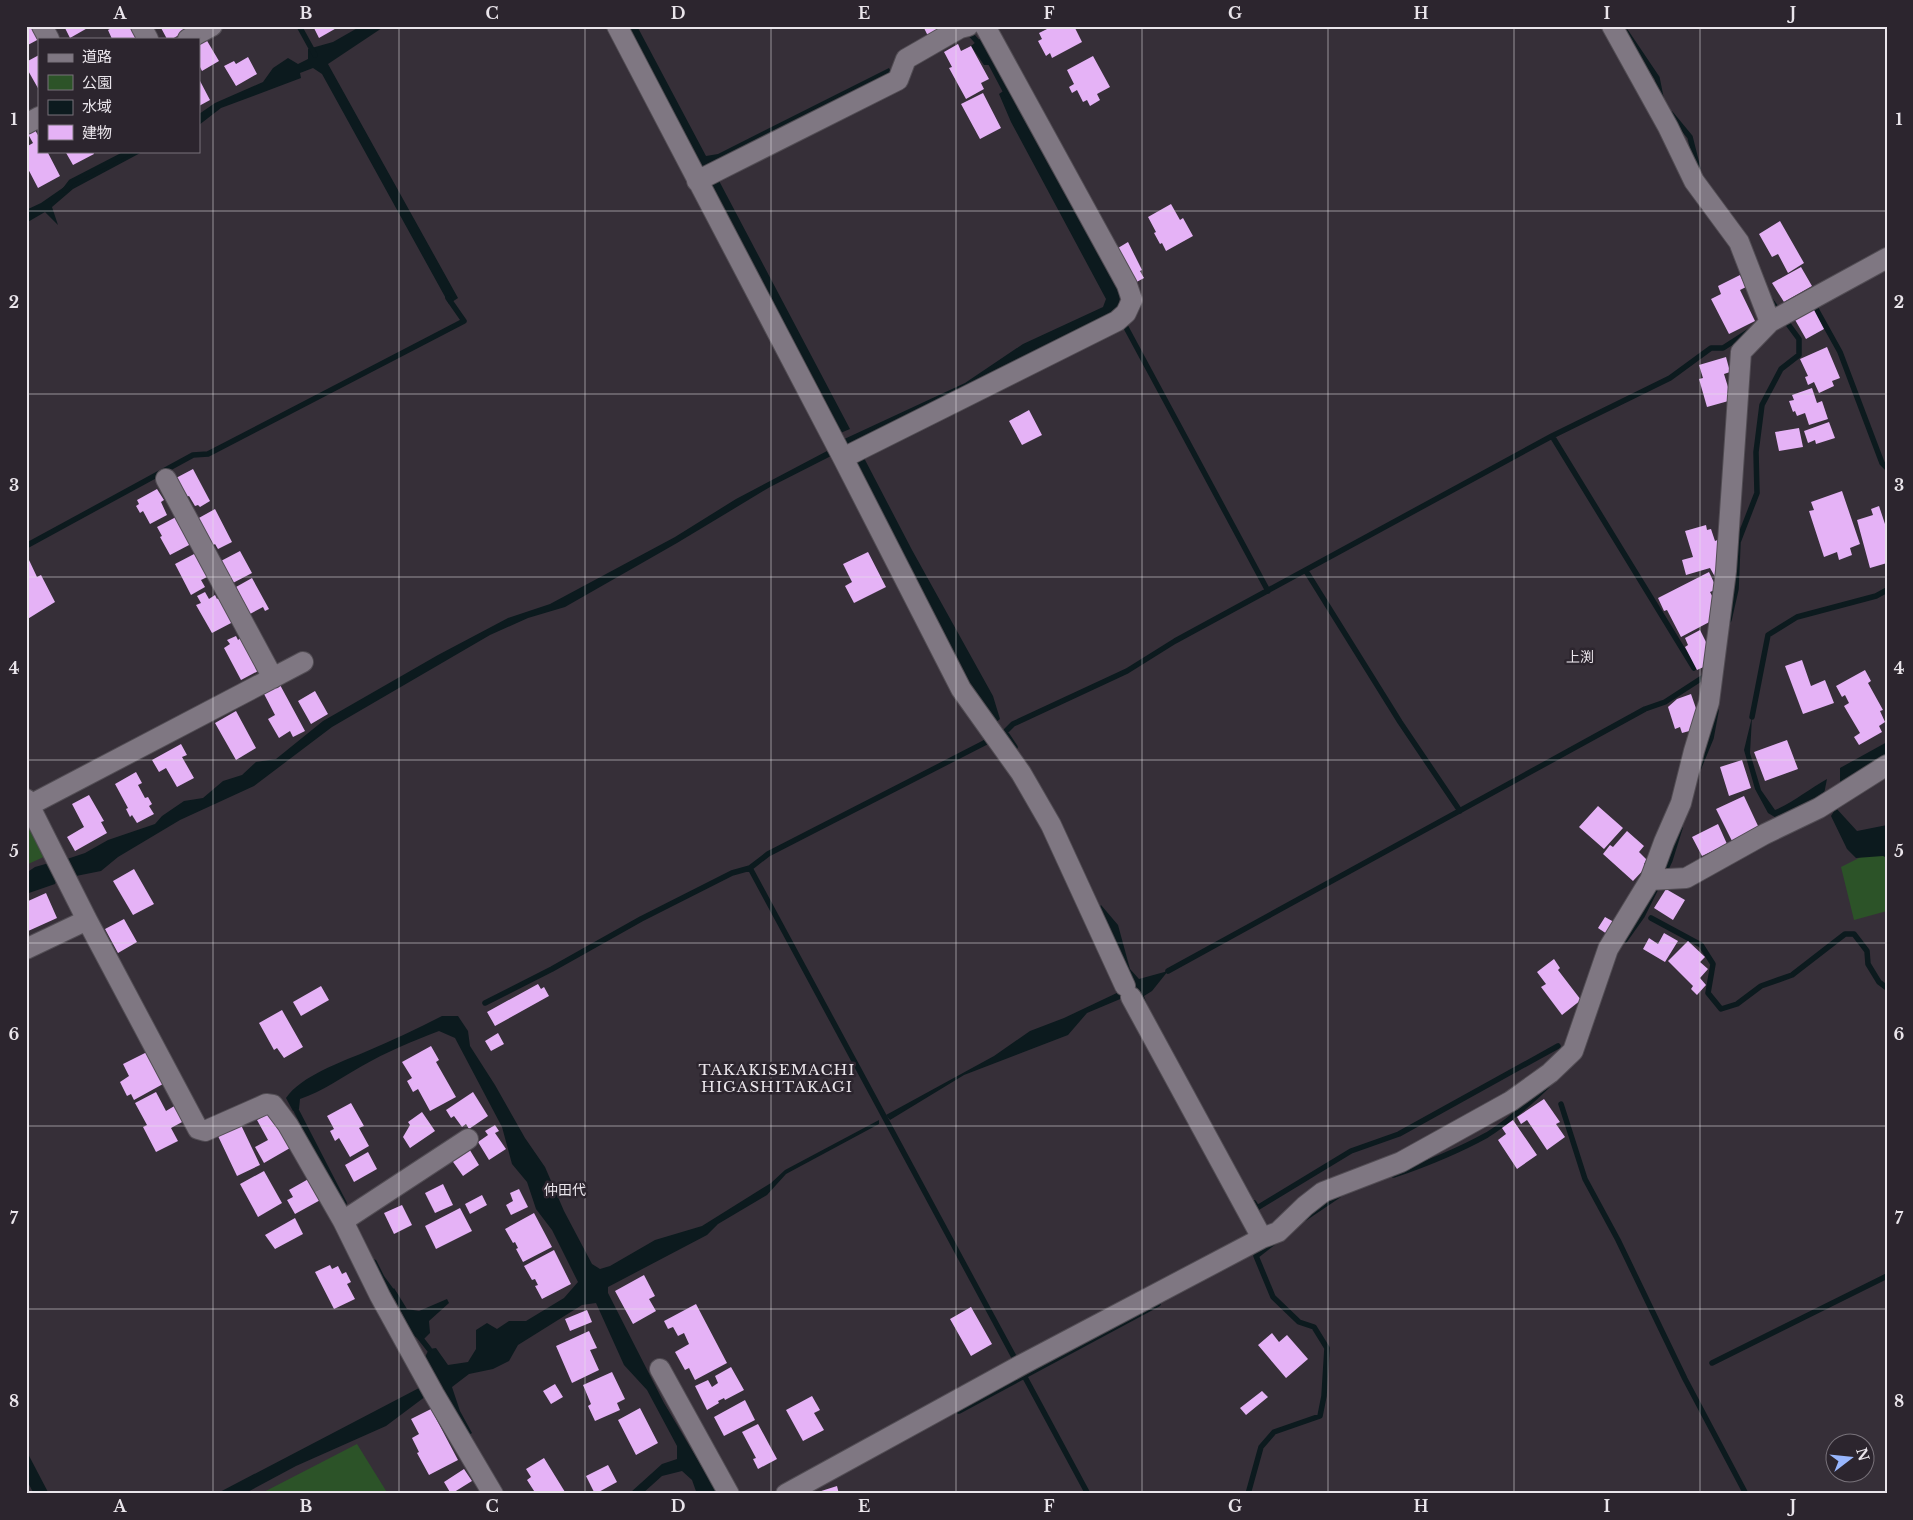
<svg xmlns="http://www.w3.org/2000/svg" width="1913" height="1520" font-family="'Libre Baskerville','Noto Sans JP',serif">
  <style>
    .green { fill: #2c5328 }
    .water { fill: #0c1a1e }
    .lines { fill: none; stroke-linecap: round; stroke-linejoin: round }
    .stream { stroke: #0c1a1e; stroke-width: 5.5 }
    .building { fill: #e5b2f6 }
    .minor-casing { stroke: #524d54; stroke-width: 22 }
    .minor { stroke: #7f7782; stroke-width: 20 }
    .grid { fill: none; stroke: #eae5eb; stroke-width: 1; stroke-opacity: 0.55 }
    .labels { text-anchor: middle; stroke-width: 5; stroke-linejoin: round; paint-order: stroke }
    .neighbourhood-label { font-size: 14px; fill: #eae5eb; stroke: #2c252e }
    .quarter-label { font-size: 15px; letter-spacing: 1px; fill: #eae5eb; stroke: #2c252e }
    .neatline { fill: none; stroke: #eae5eb; stroke-width: 2 }
    .grid-label { font-size: 16px; text-anchor: middle; font-weight: bold; fill: #eae5eb }
  </style>
  <rect width="100%" height="100%" fill="#362f38"/>
  <path class="green" d="M26,812L48,855L26,865Z
    M1887,844V911L1854,920L1841,867Z
    M357,1444L388,1494H260Z"/>
  <path class="water" d="M361,26H385L328,64L458,298L449,304L322,74L313,68L300,73L301,78L221,108L199,125V114L215,103L263,82L273,68L288,58L298,64L308,59V49L333,42Z
    M625,26H637L706,156L718,154L889,68L893,76L701,169Z
    M981,38L998,65H984L971,46Z
    M1009,87L1120,294L1119,307L1099,323L850,446L840,441L965,383L1023,344L1103,307L1106,299L1011,122L999,94Z
    M132,151H144L73,189L52,207L58,225L45,212L26,223V210L41,203L67,185Z
    M717,177L850,429L838,434L713,196L710,180Z
    M827,451L831,456L770,487L677,543L565,607L528,618L490,635L332,727L254,786L180,820L118,857L101,871L76,876L67,859L85,853L108,840L155,824L162,816L184,801L203,798L223,781L242,775L256,762L276,759L323,721L438,655L508,618L550,604L675,537L736,499Z
    M863,456L912,550L993,696L1000,719L995,723L966,684L851,462Z
    M1752,717L1750,753L1761,790L1775,810C1794,802 1809,789 1827,779L1824,794L1809,805L1778,819L1768,813L1755,789L1744,750Z
    M1887,742V755L1840,786V768Z
    M1836,808L1857,831L1887,825V858L1883,856L1856,858L1847,849L1831,816Z
    M49,863L57,879L55,884L26,894V873L35,867Z
    M1101,905L1118,925L1130,969L1139,979L1168,971L1152,991L1144,996L1153,1021L1144,1012L1097,912Z
    M1121,991L1125,997L1087,1013L1068,1035L964,1075L890,1120L886,1115L994,1056L1030,1031L1064,1018Z
    M442,1016H458L468,1031L470,1046L495,1085L525,1138L545,1167L564,1211L592,1264L600,1269L610,1266L655,1240L702,1226L771,1183L785,1170L879,1120V1124L786,1174L767,1195L718,1224L707,1235L608,1287V1293L664,1403L718,1494H697L692,1480L682,1471L662,1476L642,1494H620L631,1492L662,1464L677,1459V1446L647,1390L624,1365L596,1303L582,1305L518,1345L509,1361L493,1369L469,1374L452,1387L460,1411L472,1433L467,1436L426,1396L386,1426L296,1466L244,1494H216L419,1388L424,1359L429,1349L436,1348L448,1365L468,1362L476,1349V1330L487,1323L497,1329L509,1321H526L564,1298L578,1282L552,1230L536,1209L527,1182L512,1164L502,1127L455,1038L439,1031C413,1041 386,1052 362,1066C341,1078 323,1091 300,1099L299,1109L293,1111L286,1098C301,1076 341,1062 365,1052C391,1041 417,1029 442,1016Z
    M394,1288L407,1309L419,1311L447,1299L449,1303L429,1321L430,1333L422,1341L413,1335L391,1292Z
    M26,1450L49,1494H34L26,1479Z"/>
  <g class="lines">
    <path class="stream" d="M299,26L315,55
      M967,30L981,46
      M1626,32L1657,78L1661,98
      M988,58L1008,96
      M1671,114L1690,137L1698,169
      M65,190L71,182L131,151
      M1815,307L1840,352L1882,463L1887,468
      M1122,320L1268,591
      M1552,436L1694,668
      M26,546L193,455L208,454L464,321L448,298
      M1306,571L1400,722L1460,811
      M1729,620L1736,589L1738,542L1757,493L1756,452L1762,405L1781,369L1799,355V339L1769,298
      M1752,717L1768,635L1797,617L1876,596L1887,590
      M1005,732L1013,724L1127,671L1175,641L1552,436L1670,378L1711,348H1723L1751,330
      M1003,734L1005,732L1015,747
      M1699,767L1711,738L1716,711
      M750,868L1088,1494
      M1663,875L1670,860L1680,828
      M1651,918L1701,945L1713,964L1708,993L1721,1009L1737,1004L1761,986L1792,975L1845,934H1854L1867,951L1868,964L1879,982L1887,988
      M1625,940L1642,916L1657,886
      M1168,971L1645,709L1665,702L1702,678
      M485,1003L552,969L641,919L732,873L750,868L768,854L992,739
      M1561,1104L1585,1179L1618,1240L1685,1379L1746,1494
      M296,1110L344,1203
      M1394,1175C1426,1164 1458,1151 1487,1135C1505,1124 1532,1101 1547,1086
      M1254,1203L1257,1208L1351,1151L1399,1134L1558,1046
      M1305,1218L1339,1195
      M374,1262L382,1278L396,1297
      M418,1335L429,1349
      M1712,1363L1887,1276
      M959,1411L1158,1304
      M1248,1494L1261,1447L1274,1432L1320,1416L1324,1396L1327,1348L1314,1327L1299,1322L1273,1297L1256,1256L1274,1242"/>
  </g>
  <path class="building" d="M26,26H32L39,39L26,46Z
    M64,26H91L70,38Z
    M115,26H131L137,39H112L108,30Z
    M160,26H190L191,28L172,39H167Z
    M313,26H340L319,38Z
    M923,26H946L928,36Z
    M1048,26H1074L1082,42L1052,58L1050,53L1046,56L1038,41L1042,39L1039,33L1049,28Z
    M206,39L219,61L202,71L199,65V43Z
    M958,44L961,51L971,46L989,79L981,83L984,89L966,99L949,68L952,67L944,52Z
    M39,55V90L26,67V62Z
    M1093,56L1110,87L1097,94L1100,100L1090,106L1087,100L1083,102L1077,90L1072,93L1069,87L1074,84L1067,70Z
    M248,57L257,74L236,86L224,66L234,61L236,64Z
    M199,79L210,100L199,106Z
    M983,93L1001,128L980,139L961,104Z
    M35,130L39,137V151H47L60,176L38,188L26,165V159L29,158L26,153V147L33,143L28,134Z
    M65,151H93L94,154L73,165Z
    M1171,204L1180,220L1183,218L1193,236L1166,251L1162,243L1160,244L1154,233L1156,232L1148,217Z
    M1780,221L1804,263L1788,273L1778,254L1772,257L1759,234Z
    M1128,242L1142,270L1140,271L1144,278L1131,285L1113,251Z
    M1801,267L1812,286L1784,302L1772,283Z
    M1740,275L1746,287L1740,290L1755,321L1729,334L1711,299L1721,294L1718,286Z
    M1813,308L1824,329L1806,339L1794,318Z
    M1827,347L1840,378L1832,381L1834,386L1819,393L1814,382L1808,385L1805,377L1808,376L1800,359Z
    M1726,357L1730,372L1724,374L1732,400L1707,407L1699,379L1703,378L1699,365Z
    M1812,388L1817,403L1822,401L1828,419L1809,425L1805,413L1797,416L1795,411L1793,412L1789,401L1794,400L1792,395Z
    M1029,410L1042,435L1022,445L1009,421Z
    M1829,422L1835,438L1816,444L1815,440L1808,443L1804,431Z
    M1799,428L1803,447L1779,451L1775,432Z
    M193,469L210,501L200,507L198,505L195,506L189,496L186,497L176,478Z
    M157,489L164,500L161,502L167,515L150,524L143,511L140,513L136,506L139,504L137,500Z
    M1842,491L1860,544L1850,548L1852,555L1839,560L1837,552L1824,557L1809,511L1814,510L1811,502Z
    M1879,506L1887,530V563L1870,568L1857,520L1873,515L1871,509Z
    M215,509L232,542L218,549L215,544L212,546L197,519Z
    M176,517L191,544L170,555L160,537L162,536L157,527Z
    M1706,525L1707,530L1711,529L1715,541L1720,539L1718,582L1710,568L1686,575L1682,560L1693,557L1685,531Z
    M240,551L252,573L231,584L219,562Z
    M868,552L886,587L854,603L845,586L852,582L843,564Z
    M196,553L209,576L201,580L205,587L191,595L175,564Z
    M29,560L37,577L41,575L55,602L26,620V562Z
    M1709,572L1717,589L1710,592L1718,607L1711,611L1715,619L1681,637L1667,610L1664,611L1658,598Z
    M252,578L269,609L265,611L263,607L250,614L236,587Z
    M205,592L209,599L215,595L217,599L220,597L233,622L212,633L196,605L201,603L197,596Z
    M1700,630L1709,648L1708,665L1697,670L1685,647L1688,645L1685,638Z
    M236,636L238,640L242,637L260,670L241,680L224,648L230,644L227,640Z
    M1802,660L1811,686L1825,680L1834,703L1803,714L1785,666Z
    M1865,670L1871,681L1868,683L1883,710L1880,711L1885,722L1879,726L1882,732L1859,745L1854,737L1860,733L1844,706L1849,703L1845,695L1842,697L1836,686Z
    M279,683L305,731L293,737L290,731L279,738L268,719L275,715L263,692Z
    M315,691L328,714L311,724L298,701Z
    M1691,694L1700,720L1691,724L1693,730L1682,733L1680,727L1675,729L1668,707L1677,699Z
    M236,711L256,748L236,760L215,723Z
    M1787,740L1798,769L1765,781L1754,752Z
    M181,744L187,755L182,757L194,778L177,787L166,768L159,772L152,760Z
    M1742,760L1751,788L1729,796L1720,767Z
    M136,772L142,783L138,785L145,798L148,797L152,804L149,806L154,814L137,823L132,815L130,817L126,809L128,808L115,784Z
    M89,795L104,821L101,822L107,833L75,851L67,837L84,827L72,804Z
    M1744,796L1759,828L1732,841L1716,809Z
    M1598,806L1623,828L1604,849L1579,827Z
    M1718,824L1727,844L1702,856L1692,837Z
    M1627,831L1644,846L1639,852L1647,860L1644,864L1647,866L1633,881L1603,854L1610,845L1613,847Z
    M134,869L154,904L133,915L113,881Z
    M1666,889L1685,900L1673,920L1654,908Z
    M46,893L57,918L26,932V902Z
    M1605,917L1614,922L1607,934L1598,928Z
    M124,919L137,942L118,953L105,929Z
    M1664,933L1678,941L1665,962L1643,949L1649,938L1658,944Z
    M1688,941L1705,957L1700,962L1708,969L1700,978L1706,985L1697,995L1691,989L1693,986L1668,961Z
    M1554,959L1560,968L1558,970L1581,1000L1562,1015L1541,987L1546,984L1537,972Z
    M538,984L541,989L544,987L549,996L495,1026L487,1012Z
    M321,986L329,1000L301,1016L293,1002Z
    M282,1010L303,1047L284,1058L277,1048L274,1050L259,1023Z
    M498,1033L504,1044L491,1051L485,1041Z
    M431,1046L439,1060L436,1062L456,1097L430,1111L418,1089L413,1092L407,1081L412,1078L402,1062Z
    M147,1052L163,1084L134,1100L131,1094L127,1096L120,1082L129,1076L123,1064Z
    M156,1092L166,1111L176,1105L184,1121L171,1128L178,1141L156,1152L143,1127L147,1125L135,1103Z
    M473,1092L488,1116L469,1129L466,1124L462,1127L454,1116L451,1118L446,1110Z
    M1544,1099L1560,1122L1556,1124L1565,1137L1547,1150L1527,1120L1521,1124L1517,1117Z
    M351,1103L364,1126L359,1128L369,1146L350,1157L339,1138L335,1141L330,1131L334,1129L327,1116Z
    M422,1112L435,1131L410,1148L403,1137L410,1125L408,1122Z
    M270,1113L290,1148L264,1163L255,1147L268,1140L257,1120Z
    M1513,1120L1537,1155L1517,1169L1498,1140L1506,1134L1502,1128Z
    M241,1125L260,1165L237,1176L218,1136Z
    M495,1125L499,1131L495,1133L506,1149L489,1160L478,1142L488,1135L485,1131Z
    M468,1147L479,1165L463,1176L451,1159Z
    M368,1152L377,1169L354,1182L345,1165Z
    M264,1171L282,1203L258,1217L240,1184Z
    M312,1177L324,1198L295,1214L287,1200L293,1197L289,1190Z
    M443,1184L453,1205L435,1213L425,1193Z
    M519,1189L528,1207L511,1215L506,1205L513,1201L510,1193Z
    M482,1195L487,1205L470,1214L465,1204Z
    M402,1205L412,1225L394,1234L384,1213Z
    M460,1208L472,1231L436,1249L425,1226Z
    M534,1213L552,1247L523,1262L516,1249L518,1248L515,1242L513,1243L505,1229Z
    M295,1218L303,1234L275,1249L265,1235Z
    M554,1250L571,1284L542,1299L535,1286L538,1285L535,1279L532,1280L524,1266Z
    M330,1265L332,1269L338,1266L342,1274L346,1272L351,1282L347,1284L355,1299L334,1309L315,1272Z
    M644,1275L655,1296L649,1299L656,1311L633,1324L615,1291Z
    M696,1304L727,1363L695,1380L689,1368L685,1370L675,1352L689,1344L684,1333L678,1336L673,1327L668,1329L664,1321Z
    M971,1307L992,1344L971,1356L950,1319Z
    M587,1310L592,1322L570,1331L565,1319Z
    M589,1331L597,1348L590,1350L599,1370L572,1383L556,1346Z
    M1272,1333L1279,1342L1287,1335L1308,1359L1286,1378L1258,1345Z
    M731,1367L744,1390L725,1400L724,1398L718,1401L719,1403L707,1410L695,1386L708,1380L712,1387L718,1383L715,1376Z
    M612,1372L625,1399L617,1403L620,1410L595,1421L588,1406L591,1404L583,1385Z
    M555,1384L563,1397L551,1404L543,1391Z
    M1262,1391L1268,1397L1246,1415L1240,1408Z
    M812,1396L820,1410L814,1413L824,1430L803,1441L786,1410Z
    M745,1400L755,1420L724,1436L714,1417Z
    M640,1408L658,1443L636,1455L618,1420Z
    M431,1409L458,1460L429,1475L417,1453L419,1452L412,1438L419,1434L411,1419Z
    M758,1424L777,1459L758,1469L753,1459L756,1458L742,1432Z
    M544,1458L565,1492L562,1494H536L527,1480L531,1477L526,1469Z
    M608,1465L617,1482L595,1494L586,1476Z
    M464,1469L472,1481L451,1494L444,1482Z
    M837,1486L839,1494H815V1493Z"/>
  <g class="lines">
    <g class="minor-casing">
      <path id="minor" d="M42,26L49,39
        M141,26L148,39
        M617,26L843,458L961,689L1021,773L1051,825L1125,986
        M1612,26L1668,127L1694,181L1739,242L1770,322
        M188,39L212,26
        M26,124L39,117
        M697,181L898,80L906,59L960,28L968,26
        M843,458L1117,321L1126,313L1132,300L1127,285L985,26
        M166,479L273,678
        M26,799L87,920L198,1129L205,1131L266,1104L273,1105L288,1125L343,1221L380,1296L434,1394L493,1494
        M30,805L303,662
        M1650,880L1686,878L1765,834L1819,808L1887,765
        M26,949L87,920
        M1131,997L1262,1238
        M343,1221L468,1139
        M660,1369L729,1494
        M786,1494L1023,1364L1262,1238L1278,1232L1305,1206L1323,1192L1401,1162L1511,1101L1550,1073L1573,1051L1608,949L1650,880L1664,842L1681,803L1694,751L1709,702L1726,571L1741,352L1770,322L1887,258"/>
    </g>
    <use href="#minor" class="minor"/>
  </g>
  <path class="grid" d="M213,26V1494M399,26V1494M585,26V1494M771,26V1494M956,26V1494M1142,26V1494M1328,26V1494M1514,26V1494M1700,26V1494M26,211H1887M26,394H1887M26,577H1887M26,760H1887M26,943H1887M26,1126H1887M26,1309H1887"/>
  <g class="labels">
    <g class="neighbourhood-label">
      <text x="1580" y="662">上渕</text>
      <text x="565" y="1195">仲田代</text>
    </g>
    <g class="quarter-label">
      <text x="777" y="1075">TAKAKISEMACHI<tspan x="777" dy="17">HIGASHITAKAGI</tspan></text>
    </g>
  </g>
  <rect width="1913" height="1520" fill="none" stroke="#2c252e" stroke-width="55"/>
  <rect x="38" y="38" width="162" height="115" fill="#2c252e" stroke="#78727a"/>
  <rect x="48" y="54" width="25" height="8" fill="#7f7782" stroke="#78727a"/>
  <text x="82" y="62" font-size="15" fill="#eae5eb">道路</text>
  <rect x="48" y="75" width="25" height="15" fill="#2c5328" stroke="#78727a"/>
  <text x="82" y="88" font-size="15" fill="#eae5eb">公園</text>
  <rect x="48" y="100" width="25" height="15" fill="#0c1a1e" stroke="#78727a"/>
  <text x="82" y="112" font-size="15" fill="#eae5eb">水域</text>
  <rect x="48" y="125" width="25" height="15" fill="#e5b2f6" stroke="#78727a"/>
  <text x="82" y="138" font-size="15" fill="#eae5eb">建物</text>
  <g transform="translate(1850 1458) rotate(74)"><circle r="24" fill="#2c252e" stroke="#78727a"/>
  <path d="M0-4L9 19L0 12L-9 19Z" fill="#98b6fd"/>
  <text y="-8" font-size="14" font-weight="bold" text-anchor="middle" fill="#eae5eb">N</text>
  </g>
  <rect x="28" y="28" width="1858" height="1464" class="neatline"/>
  <g class="grid-label">
    <text x="120" y="19">A</text>
    <text x="306" y="19">B</text>
    <text x="492" y="19">C</text>
    <text x="678" y="19">D</text>
    <text x="864" y="19">E</text>
    <text x="1049" y="19">F</text>
    <text x="1235" y="19">G</text>
    <text x="1421" y="19">H</text>
    <text x="1607" y="19">I</text>
    <text x="1793" y="19">J</text>
    <text x="14" y="125">1</text>
    <text x="1899" y="125">1</text>
    <text x="14" y="308">2</text>
    <text x="1899" y="308">2</text>
    <text x="14" y="491">3</text>
    <text x="1899" y="491">3</text>
    <text x="14" y="674">4</text>
    <text x="1899" y="674">4</text>
    <text x="14" y="857">5</text>
    <text x="1899" y="857">5</text>
    <text x="14" y="1040">6</text>
    <text x="1899" y="1040">6</text>
    <text x="14" y="1224">7</text>
    <text x="1899" y="1224">7</text>
    <text x="14" y="1407">8</text>
    <text x="1899" y="1407">8</text>
    <text x="120" y="1512">A</text>
    <text x="306" y="1512">B</text>
    <text x="492" y="1512">C</text>
    <text x="678" y="1512">D</text>
    <text x="864" y="1512">E</text>
    <text x="1049" y="1512">F</text>
    <text x="1235" y="1512">G</text>
    <text x="1421" y="1512">H</text>
    <text x="1607" y="1512">I</text>
    <text x="1793" y="1512">J</text>
  </g>
</svg>
